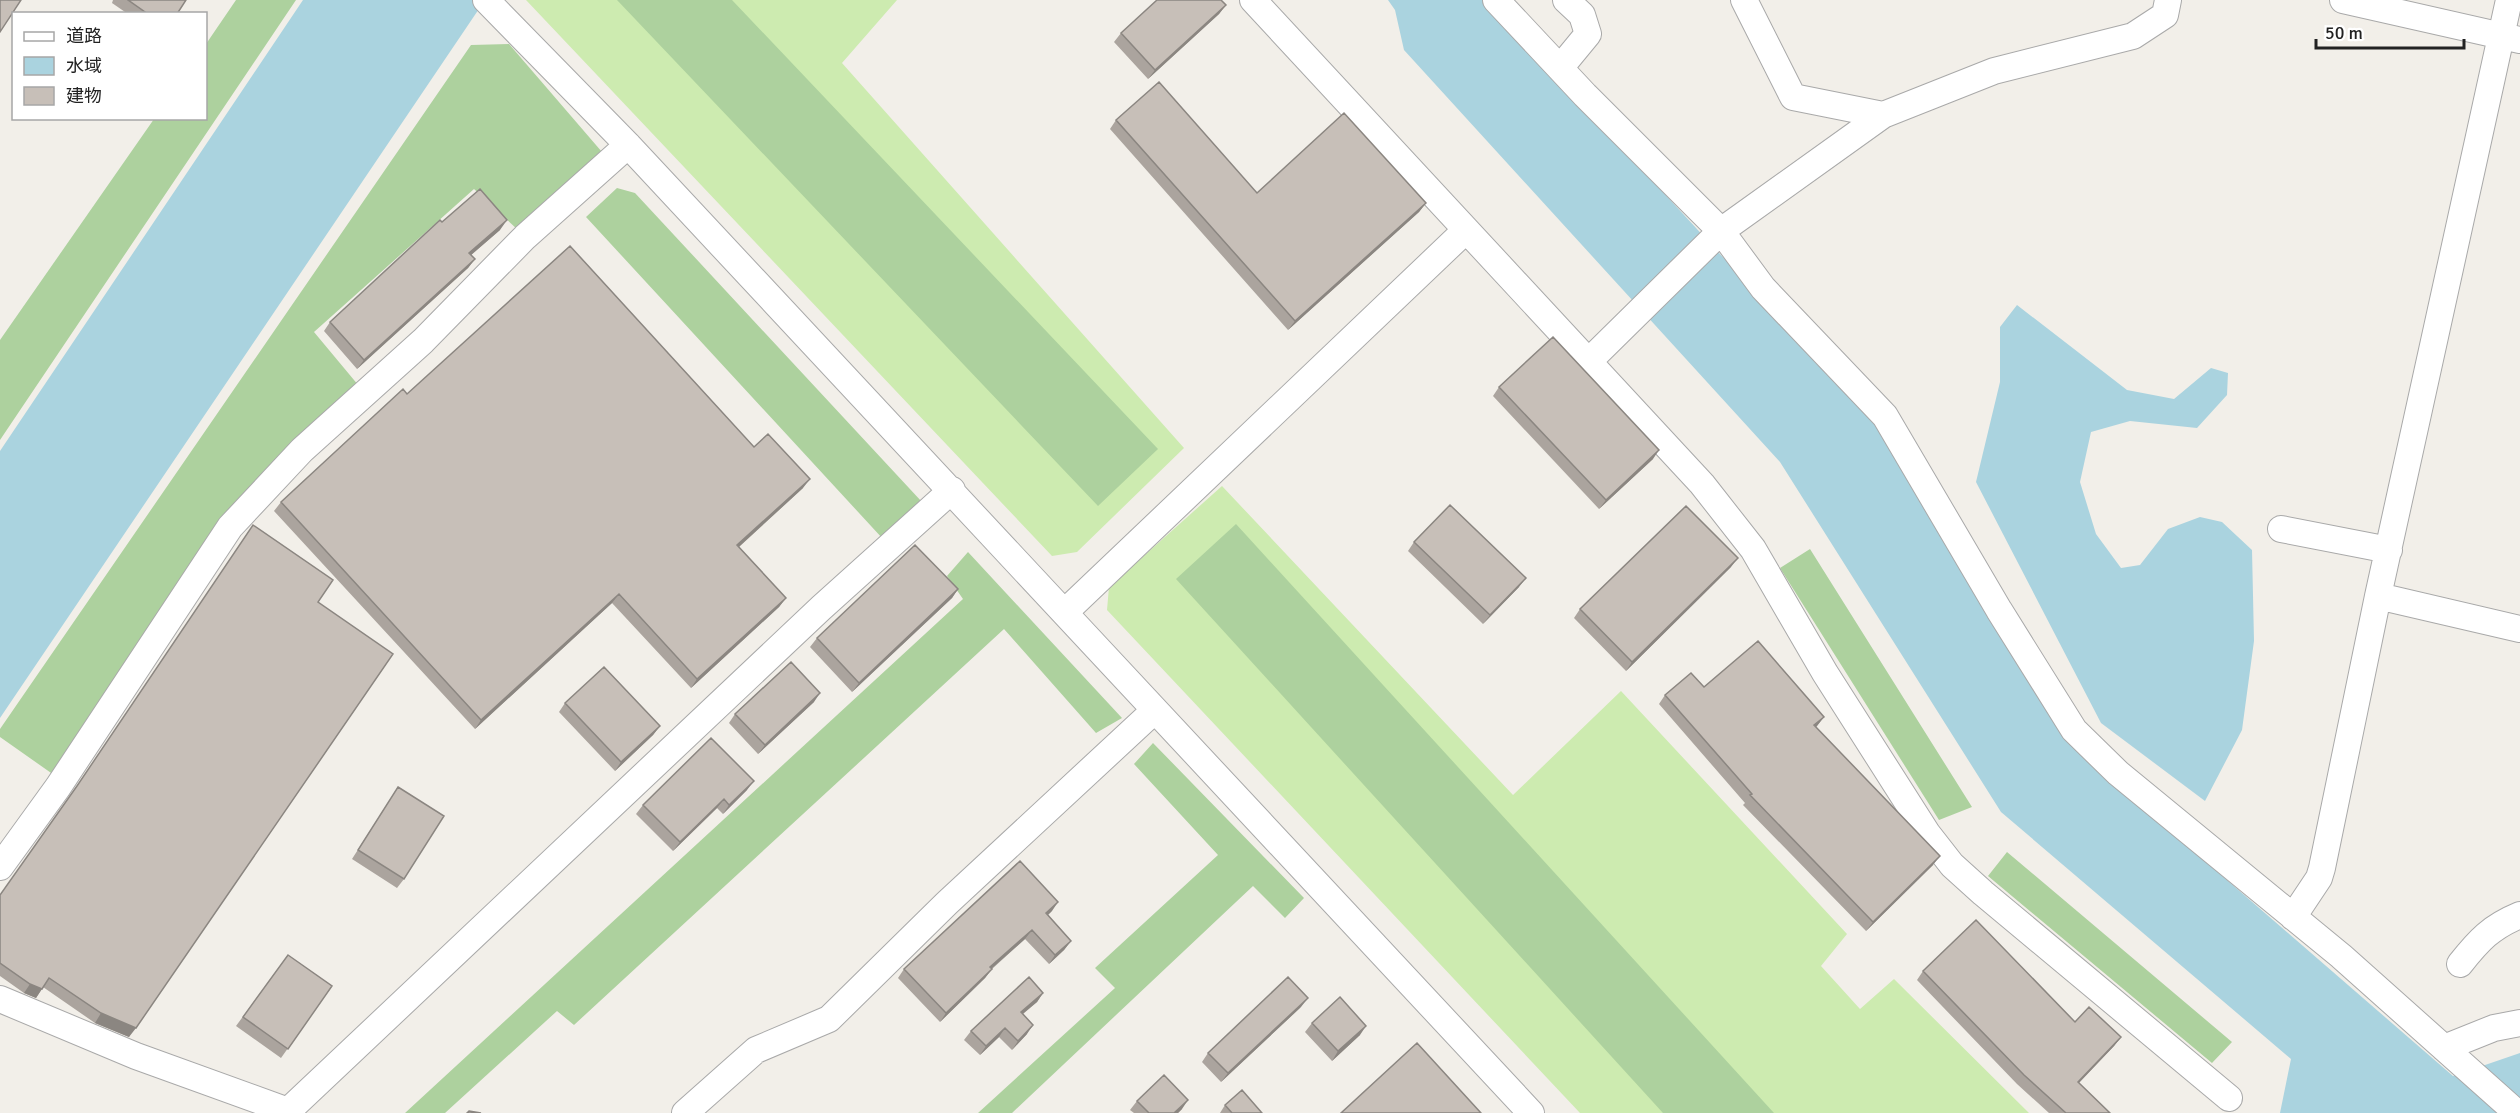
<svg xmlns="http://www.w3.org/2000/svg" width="2520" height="1113" font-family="Signika,'Noto Sans JP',sans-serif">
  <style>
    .grass { fill: #cdebb0 }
    .forest { fill: #add19e }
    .water { fill: #aad3df }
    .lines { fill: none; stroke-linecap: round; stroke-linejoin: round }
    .minor-casing { stroke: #a9a9a9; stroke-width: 28 }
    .minor { stroke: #fff; stroke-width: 26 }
    .wall { fill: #aba49e }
    .shaded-wall { fill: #8b8681 }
    .building { fill: #c7bfb8; stroke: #8b8681; stroke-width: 1.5 }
  </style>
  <rect width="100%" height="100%" fill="#f2efe9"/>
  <path class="grass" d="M526,0H897L842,63L1184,448L1077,552L1052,556Z
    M1222,486L1513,795L1621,691L1847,934L1821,966L1860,1009L1894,979L2029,1113H1580L1107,610L1109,587Z"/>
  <path class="forest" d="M236,0H296L0,440V340L154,119L206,118V44Z
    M617,0H732L1158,449L1098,506Z
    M509,44L602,152L518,230L474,189L314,332L359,386L296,443L54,775L0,737V729L471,45Z
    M617,188L635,193L922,502L883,539L586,217Z
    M1236,524L1774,1113H1663L1176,579Z
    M1810,549L1972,807L1939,820L1780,568Z
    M968,552L1122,718L1096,733L1004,629L574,1025L557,1011L445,1113H405L963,599L947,576Z
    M1153,743L1304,898L1285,918L1253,886L1012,1113H978L1115,988L1095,968L1218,855L1134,764Z
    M2007,852L2232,1042L2212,1063L1988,876Z"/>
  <path class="water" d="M303,0H485L0,718V451Z
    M1388,0H1486L1872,419L2071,745L2453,1076L2520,1053V1113H2280L2291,1059L2001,812L1780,462L1404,50L1395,10Z
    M2017,305L2127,390L2174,399L2211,368L2228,373L2227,395L2197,428L2130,421L2091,432L2080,482L2096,534L2121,568L2140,565L2168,529L2200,517L2222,522L2252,550L2254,641L2242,730L2205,801L2101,723L1976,482L2000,382V327Z"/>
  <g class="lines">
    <g class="minor-casing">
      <path id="minor" d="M486,0L628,145L1531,1113
        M1253,0L1702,484L1753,549L1825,673L1927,833L1952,865L1983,893L2229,1098
        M1496,0L1585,95L1721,231L1763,288L1885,416L1999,610L2074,730L2118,773L2341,956L2517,1113
        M1744,0L1793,97L1883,115
        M2343,0L2520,40
        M1560,68L1588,34L1582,15L1566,0
        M1588,362L1721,231L1883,115L1994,71L2133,36L2165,15L2168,0
        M2281,529L2389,550
        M2378,596L2520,629
        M1065,612L1466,230
        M0,867L58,787L230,527L302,450L423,341L525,237L628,145
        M2293,917L2319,878L2322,868L2378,596L2509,0
        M2460,964C2479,940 2491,927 2520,915
        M0,999L136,1056L288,1111L821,608L952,490
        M2444,1048L2494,1028L2520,1023
        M685,1113L756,1050L829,1019L947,903L1155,710"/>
    </g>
    <use href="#minor" class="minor"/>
  </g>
  <path class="wall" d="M113,0H186L177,14H128L112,3Z
    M1226,5L1219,14L1148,79L1114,42L1121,33Z
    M1116,120L1257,193L1426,203L1419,212L1288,330L1110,129Z
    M442,222L500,230L471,255L475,259L468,268L357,369L324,331L330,322Z
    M1499,387L1653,459L1599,509L1493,396Z
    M407,394L754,447L803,488L739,547L786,598L779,607L691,688L612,603L475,729L274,511L281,502Z
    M1414,542L1519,587L1483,624L1408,551Z
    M1731,567L1626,671L1574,618L1580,609Z
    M958,589L952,598L852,692L810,647L817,638Z
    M318,602L129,1037L95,1023L43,987L36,998L24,993L0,976V895Z
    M1704,687L1824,717L1816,727L1933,865L1866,931L1743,805L1745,803L1659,704L1665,695Z
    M814,702L758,754L729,723L735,714Z
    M565,703L660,726L653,735L615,771L559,712Z
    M398,787L404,879L397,888L352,859Z
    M747,790L723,814L717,808L673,851L636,814L643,805Z
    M1052,911L1048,915L1071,941L1064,950L1049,964L1025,939L992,969L985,978L940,1022L898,978L904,969Z
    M288,955L332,986L281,1058L236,1026Z
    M1923,971L2121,1037L2114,1046L2079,1083L2110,1113H2049L2017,1084L1917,980Z
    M1043,993L1037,1002L1023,1014L1027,1034L1012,1050L999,1037L980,1055L964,1040L971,1031Z
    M1301,1007L1221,1082L1202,1062L1208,1053Z
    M1312,1023L1360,1035L1332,1061L1305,1032Z
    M1137,1101L1182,1109L1178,1113H1134L1130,1110Z
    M1225,1105L1262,1113H1220Z"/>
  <path class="shaded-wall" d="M1226,5L1219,14L1148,79L1155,70Z
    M1426,203L1419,212L1288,330L1295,321Z
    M507,220L500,230L463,262L469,253Z
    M475,259L468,268L357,369L364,360Z
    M1659,450L1653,459L1599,509L1606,500Z
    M810,479L803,488L731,554L737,545Z
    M1738,558L1731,567L1626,671L1632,662Z
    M1526,578L1519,587L1483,624L1490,615Z
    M958,589L952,598L852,692L859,683Z
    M619,594L612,603L475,729L481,720Z
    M786,598L779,607L691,688L697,679Z
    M820,693L814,702L758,754L765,745Z
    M1824,717L1817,726L1808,734L1814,725Z
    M660,726L653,735L615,771L621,762Z
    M754,781L747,790L723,814L729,805Z
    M724,799L717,808L673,851L680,842Z
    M1940,856L1933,865L1866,931L1873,922Z
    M1058,902L1052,911L1040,922L1046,913Z
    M1032,930L1025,939L983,976L990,967Z
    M1071,941L1064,950L1049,964L1055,955Z
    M992,969L985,978L940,1022L946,1013Z
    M30,984L42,989L36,998L24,993Z
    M1043,993L1037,1002L1014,1021L1021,1012Z
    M1308,998L1301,1007L1221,1082L1228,1073Z
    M101,1013L136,1028L129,1037L95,1023Z
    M1033,1025L1027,1034L1012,1050L1018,1041Z
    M1366,1026L1360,1035L1332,1061L1338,1051Z
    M1005,1028L999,1037L980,1055L986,1046Z
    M2121,1037L2114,1046L2071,1091L2078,1082Z
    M1188,1100L1182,1109L1178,1113H1174Z"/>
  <path class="building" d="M0,0H21L0,32Z
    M128,0H186L177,14H148Z
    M1157,0H1221L1226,5L1155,70L1121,33Z
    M1159,82L1257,193L1344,113L1426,203L1295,321L1116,120Z
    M480,189L507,220L469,253L475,259L364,360L330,322L440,220L442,222Z
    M570,246L754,447L768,434L810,479L737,545L786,598L697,679L619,594L481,720L281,502L403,389L407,394Z
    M1553,337L1659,450L1606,500L1499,387Z
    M1450,505L1526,578L1490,615L1414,542Z
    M1686,506L1738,558L1632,662L1580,609Z
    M253,525L333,580L318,602L393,654L136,1028L101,1013L49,978L42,989L30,984L0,963V895L77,786Z
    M915,545L958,589L859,683L817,638Z
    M1758,641L1824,717L1814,725L1940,856L1873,922L1750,795L1752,794L1665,695L1691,673L1704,687Z
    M791,662L820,693L765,745L735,714Z
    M604,667L660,726L621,762L565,703Z
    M711,738L754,781L729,805L724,799L680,842L643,805Z
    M398,787L444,816L404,879L358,850Z
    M1020,861L1058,902L1046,913L1071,941L1055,955L1032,930L990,967L992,969L946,1013L904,969Z
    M1976,920L2075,1022L2089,1007L2121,1037L2078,1082L2110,1113H2066L2024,1075L1923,971Z
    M288,955L332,986L288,1049L243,1017Z
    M1029,977L1043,993L1021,1012L1033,1025L1018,1041L1005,1028L986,1046L971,1031Z
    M1288,977L1308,998L1228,1073L1208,1053Z
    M1340,997L1366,1026L1338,1051L1312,1023Z
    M1417,1043L1481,1113H1341Z
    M1164,1075L1188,1100L1174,1113H1149L1137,1101Z
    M1242,1090L1262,1113H1232L1225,1105Z
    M469,1111L481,1113H467Z"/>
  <rect x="12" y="12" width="195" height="108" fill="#ffffff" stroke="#a7a7a7" stroke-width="1.5"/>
  <rect x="24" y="32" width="30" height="9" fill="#ffffff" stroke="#a7a7a7" stroke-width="1.5"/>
  <text x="66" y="42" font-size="18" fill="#222222">道路</text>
  <rect x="24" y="57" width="30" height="18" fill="#aad3df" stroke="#a7a7a7" stroke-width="1.5"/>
  <text x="66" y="72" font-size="18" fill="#222222">水域</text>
  <rect x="24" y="87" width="30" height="18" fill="#c7bfb8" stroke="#a7a7a7" stroke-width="1.5"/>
  <text x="66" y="102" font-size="18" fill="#222222">建物</text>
  <path d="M2316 39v9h148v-9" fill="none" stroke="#222222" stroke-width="3"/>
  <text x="2325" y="39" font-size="18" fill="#222222" stroke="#ffffff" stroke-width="4.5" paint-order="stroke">50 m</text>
</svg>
